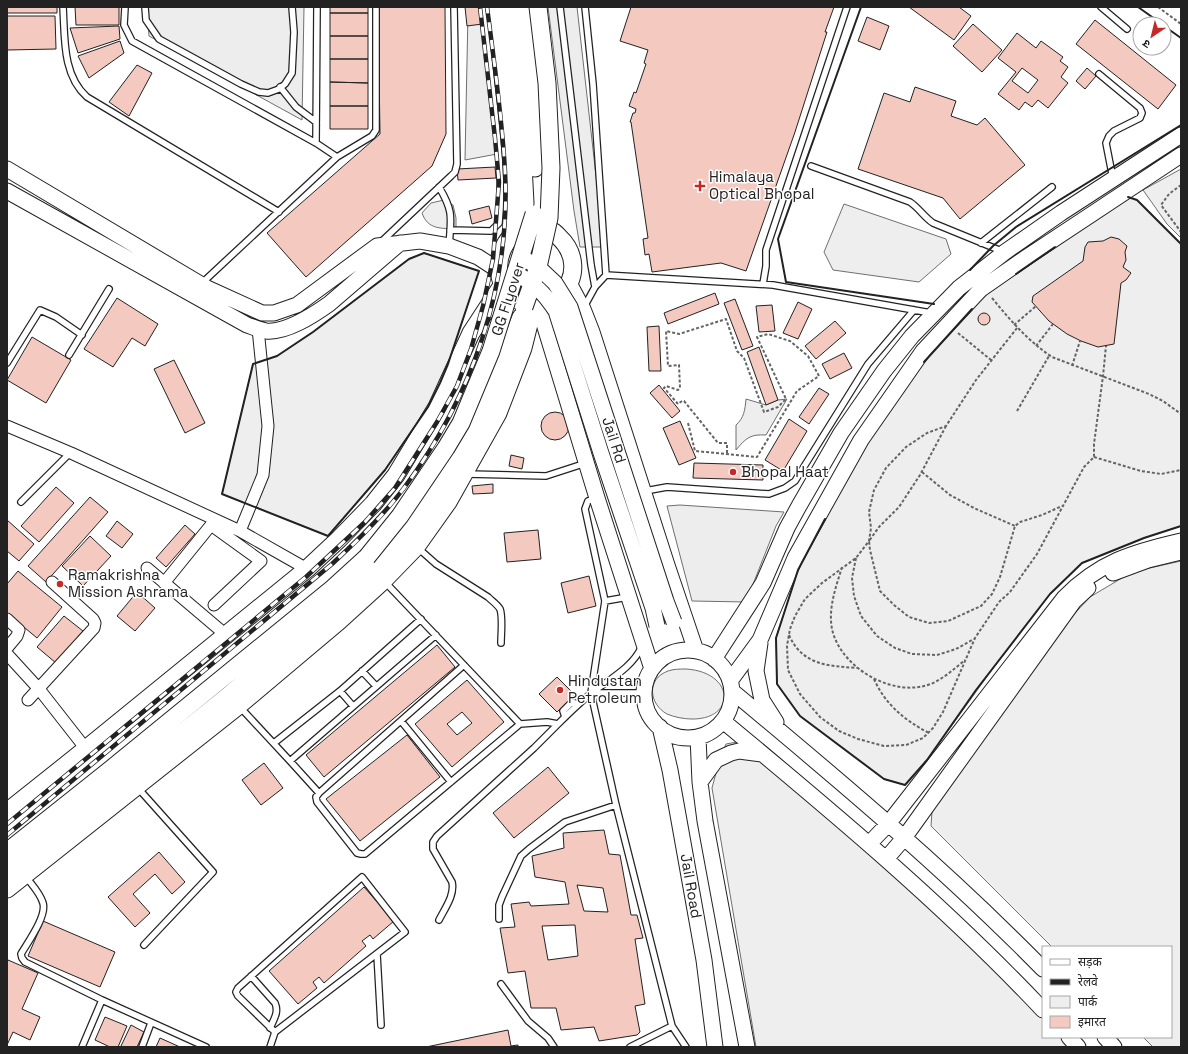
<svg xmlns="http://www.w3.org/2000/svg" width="1188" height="1054" font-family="'Space Grotesk','Noto Sans Devanagari',sans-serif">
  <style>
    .green { fill: #eee; stroke: #6f6f6f }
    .parking { fill: #ededed; stroke: #6f6f6f }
    .building { fill: #f3c9c0; stroke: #222; fill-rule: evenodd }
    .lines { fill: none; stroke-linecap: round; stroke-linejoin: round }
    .lane-casing { stroke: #222; stroke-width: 8 }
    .street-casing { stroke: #222; stroke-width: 13 }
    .secondary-casing { stroke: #222; stroke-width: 17 }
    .primary-casing { stroke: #222; stroke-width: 19 }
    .path { stroke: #646464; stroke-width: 2; stroke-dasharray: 3 2; stroke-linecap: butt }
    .lane { stroke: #fff; stroke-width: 5.5 }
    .street { stroke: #fff; stroke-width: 11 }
    .secondary { stroke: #fff; stroke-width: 15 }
    .primary { stroke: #fff; stroke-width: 17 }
    .rail-casing { stroke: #222; stroke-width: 4.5 }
    .rail { stroke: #fff; stroke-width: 3; stroke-dasharray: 9; stroke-linecap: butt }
    .secondary-bridge-casing { stroke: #222; stroke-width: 17; stroke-linecap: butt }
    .primary-bridge-casing { stroke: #222; stroke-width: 19; stroke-linecap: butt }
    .secondary-bridge { stroke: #fff; stroke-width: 15 }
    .primary-bridge { stroke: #fff; stroke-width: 17 }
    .wall { stroke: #222; stroke-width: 2 }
    .poi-dot { fill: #c62828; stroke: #fff; stroke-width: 1.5 }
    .labels { text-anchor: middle; stroke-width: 3; stroke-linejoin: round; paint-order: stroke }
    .poi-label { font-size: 15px; fill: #222; stroke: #fff; text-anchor: start }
    .street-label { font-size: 15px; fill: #222; stroke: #fff }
  </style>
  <rect width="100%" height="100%" fill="#fff"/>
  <path class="green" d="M1181,169V238L1167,224L1143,190Z
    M1129,197L1137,200L1181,244V526L1144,538L1082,563L1050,594L991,671L927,760L905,785L884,779L800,716L777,684L776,638L798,570L859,457L918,368L981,299L989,293Z
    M444,200L453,205L456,218V229C441,228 428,230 422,213L431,203Z
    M844,204L946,239L951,254L919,282L833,270L824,252Z
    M424,253L479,271L448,364L440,383L428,407L385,470L328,536L222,494L253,364L277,356L313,332L409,259Z
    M746,399L766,405L778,400L787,399L766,435C750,434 746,438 736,450V425C744,418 745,410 746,399Z
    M1181,561V1047H1153L1143,1037H1171V947H1052L931,826L933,797L1051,639L1090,597L1132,572Z
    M686,669C735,672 737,720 691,719C684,719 674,717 667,714C649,704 646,679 668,671C673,669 680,669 686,669Z
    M737,742L750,747L911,881L1043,1018V1037H1061L1071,1047H756L712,788L720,758L726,744Z"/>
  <path class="parking" d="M147,7H304L302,120L149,36Z
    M501,7L513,151L465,160L468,12Z
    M548,7H577L604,247H580L574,211Z
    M680,505L784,512L776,526L746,602L692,601L667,506Z"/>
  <path class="building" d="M7,7H57V13H7Z
    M75,7H119V25H76Z
    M330,7H368V13H330Z
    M378,7H445L446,134L432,166L306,277L267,233L380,134Z
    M465,7H503L505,21L467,26Z
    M631,7H834L825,32H827L795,132L746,271L721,263L652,272L649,254L645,255L643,239L648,238L631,122H630L633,113H635L636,109L629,106L634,92L636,93L646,64L644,63L648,50L620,41Z
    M909,7H959L971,16L954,40Z
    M330,13H368V36H330Z
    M7,16H55L56,49L7,50Z
    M867,17L889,26L880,50L858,41Z
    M1095,20L1176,85L1158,109L1076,44Z
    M973,24L1002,50L982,72L953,46Z
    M119,26L120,39L78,53L70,28Z
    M1017,33L1036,48L1041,41L1063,57L1060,61L1068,67L1061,77L1068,83L1048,108L1038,100L1032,107L1025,102L1019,110L998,94L1016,72L998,58ZM1022,68L1038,80L1028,93L1012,81Z
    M330,36H368V59H330Z
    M120,41L124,53L89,78L78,56Z
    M330,59H368V83L330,82Z
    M137,65L152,73L129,116L109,102Z
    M1087,68L1096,76L1085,89L1076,81Z
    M330,82L368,83V106H330Z
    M915,87L956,101L951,116L977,125L985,118L1025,165L960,219L943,198L858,169L884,93L910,102Z
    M330,106H368V129H330Z
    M495,167L496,178L458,180L457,169Z
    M489,206L492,218L472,224L469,211Z
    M1111,237L1119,239L1127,246L1125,252L1126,260L1123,267L1131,273L1126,280L1121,283L1114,344L1098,347L1081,341L1067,334L1049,321L1032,302L1033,296L1083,261L1085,247L1088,242L1103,241Z
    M715,293L719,304L668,324L664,313Z
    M117,298L158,324L145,346L132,338L113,367L84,349Z
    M735,299L753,346L742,350L724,303Z
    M798,302L812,309L798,339L783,333Z
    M772,305L775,331L759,332L756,306Z
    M978 319a6 6 0 1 1 12 0a6 6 0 1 1-12 0Z
    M835,321L846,333L816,359L805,346Z
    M659,326L661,371H649L647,327Z
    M32,337L71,360L46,403L7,380Z
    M759,347L778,400L766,405L747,352Z
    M844,353L852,368L830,379L822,364Z
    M174,360L205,423L185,433L154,369Z
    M659,385L680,411L672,418L650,393Z
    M819,388L829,394L809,424L799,417Z
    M541 426a14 14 0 1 1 28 0a14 14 0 1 1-28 0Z
    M789,419L807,431L783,471L765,460Z
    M680,421L696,458L679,465L663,428Z
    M511,455L524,458L522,469L509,466Z
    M694,463L763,465V480L693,478Z
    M493,484V493L473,494L472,486Z
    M56,487L74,503L39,542L21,526Z
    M90,497L108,512L46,582L28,566Z
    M7,520L34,544L19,561L7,551Z
    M117,521L133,534L122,548L106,536Z
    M185,525L195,534L166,567L156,558Z
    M538,530L541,559L507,562L504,533Z
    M90,536L111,556L83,586L62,566Z
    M18,571L62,607L37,638L7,613V584Z
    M589,576L596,606L568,613L561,583Z
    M137,592L155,608L135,631L117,616Z
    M64,616L83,631L56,663L37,647Z
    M437,645L455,667L324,777L306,755Z
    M557,677L575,695L557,712L539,694Z
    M467,680L504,722L452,767L415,724ZM462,712L472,723L457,735L447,724Z
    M407,735L440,777L360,841L326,799Z
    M264,763L283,788L261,805L242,780Z
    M548,767L569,793L514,838L493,813Z
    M604,830L609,854L620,855L631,915H637L643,938L635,939L645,1004L635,1006L640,1032L637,1035L599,1041L594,1027L561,1030L556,1008H531L525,971L508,973L500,928L515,927L511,904L529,902L531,906L569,904L565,882L535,877L532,856L564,848L563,833ZM577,885L603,888L608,912L584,911ZM575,925L578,956L548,960L542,926Z
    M159,852L185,882L172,894L155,874L133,894L150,913L135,927L108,897Z
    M364,887L394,921L373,939L370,935L362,941L366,946L324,983L319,977L313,982L317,988L298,1004L269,971Z
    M43,921L115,952L100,987L28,956Z
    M8,960L38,973L22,1009L40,1017L30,1040L13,1032L7,1045V963Z
    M105,1017L127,1026L118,1047H110L95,1040Z
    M131,1025L144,1032L137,1047H123L121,1046Z
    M508,1030L511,1046L518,1045V1047H426Z
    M160,1038L180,1047H156Z"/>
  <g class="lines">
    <g class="lane-casing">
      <path id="lane" d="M63,7C65,37 62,75 87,97L279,212
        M125,7L124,25L132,41L316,143L337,157L201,284
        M145,7L146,20L159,39L241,84L259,92L268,93L279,89L285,84L292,73L294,32L292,7
        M560,7L591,265L595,287
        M585,7L593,84L606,275
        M1101,7L1127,29
        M1099,74L1140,108L1142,113L1140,118L1114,131L1109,136L1106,143L1113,179
        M280,87L296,107L316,122
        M316,143L317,7
        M337,157L372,136L376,130V7
        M811,166L910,202C919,208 924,217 933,223L1004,252
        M439,187C454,212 451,218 449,246
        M450,230L491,231L499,223C503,184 498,144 494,104C490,72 487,39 483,7
        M381,242L451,176L455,172L457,164L454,7
        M981,243L1052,187
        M763,284L766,266V250L847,7
        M584,307L595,287L606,275L773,285L931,313
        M69,355L109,289
        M7,363L40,310L56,317L82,335
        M466,474L546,476L586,463
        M645,491L667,487L769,494L785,488L795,481L868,364L914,310
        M596,498L588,501L585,509L605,601L591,693L616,805L672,1026L686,1047
        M21,502L70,453
        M418,548L436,564L488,597C492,601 497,604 500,609C503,617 501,634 501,643
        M385,582L520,724
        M605,601L628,597
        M464,665L319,793L316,797L317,802L357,853L361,854H365L520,724L547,722L558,724C569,713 580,702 593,692C610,679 633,667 642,646
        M362,671L376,686
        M340,691L353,706
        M591,693H644
        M239,706L290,761L319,793
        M565,717L563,711L572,702L578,704
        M401,721L451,782
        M274,743L340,691L421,619
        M290,761L436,635
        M137,787L213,872L144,945
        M26,877C32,885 40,893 43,903C47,916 28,942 21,954L22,958L25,962L102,1000L206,1047
        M499,919V905L502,897L521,856L529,849L565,822L616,805
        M439,920C445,908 455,895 452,882L433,849V842L437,836L534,748L558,724
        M377,954L381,1025
        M251,976L275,1003C279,1012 274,1019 270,1028
        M501,984L528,1021L548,1038L554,1047
        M82,1047L102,1000
        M142,1047L151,1023
        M270,1047L275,1032L238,996L236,992L238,988L362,877L405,932L275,1032
        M630,1047L672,1026"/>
    </g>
    <g class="street-casing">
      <path id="street" d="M7,426L71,453L240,531L307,569
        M240,531L263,475L268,426L258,329
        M147,568L226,635
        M164,583L211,525L261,561L214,605
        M7,619L19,630L17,636L7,648
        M7,654L39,689L86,749
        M28,700L94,628L95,623L93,619L52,582"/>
    </g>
    <g class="secondary-casing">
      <path id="secondary" d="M496,7L512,175L514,206L513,236
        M7,169L207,288L262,313H274L297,305L377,246L420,241L449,246L478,257L498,270
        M7,191L247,325C253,327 260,330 266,331C286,333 312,316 329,304L400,243
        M569,283L583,309L592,332L667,565L696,651
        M538,304L597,498L652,669
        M1113,573L1148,560L1181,552
        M760,643L756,671L762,700L776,722
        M644 694a44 44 0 1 1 88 0a44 44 0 1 1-88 0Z
        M714,659L763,583L787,528L799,506L841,433L884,371L912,336L959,288L1005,252L1061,213L1181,135
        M730,681L760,640L795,558L861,440L923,351L981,289L1027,257L1181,155
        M732,691C839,780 946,870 1043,969
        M723,721C834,813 944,905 1043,1010
        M660,727L670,770L704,960L715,1047
        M698,737L700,782L705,821L747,1047
        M700,782L716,760L731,753L739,751L762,754
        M869,844L888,824L1064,598C1099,562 1133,552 1181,541
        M886,859L904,838L1074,601L1088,588
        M1069,1037L1078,1047
        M1105,1037L1114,1047"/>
    </g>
    <g class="primary-casing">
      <path id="primary" d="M510,7L522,146L525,203L522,229
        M523,7L531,77L535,168
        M531,228C537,228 546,228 552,231C555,232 557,235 559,237C576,253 578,277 561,294C529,325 480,284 506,243C509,238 516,231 522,229C524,228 528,228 531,228Z
        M7,812L86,749L307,569L339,539L373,504L396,475L437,407L471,333L503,284
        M7,852L105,774L333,588L367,557
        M7,871L113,789L229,695L322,617L372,572L406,534L436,492L459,458L485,409L521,317
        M7,889L238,706L339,621L383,581L416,547L448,502L498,413L523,348L534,304"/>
    </g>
    <path class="path" d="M1158,7L1181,24
      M1181,185L1169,194L1161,205L1181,232
      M992,298C1011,321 1027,340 1052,357L1149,394L1163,401L1181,414
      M1014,325L1036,306
      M1017,328L976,380L946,426L927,433L906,447L886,468L874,490L869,512L871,528L869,541L856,558L822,583L805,599L795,616L790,629L787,646L788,670L800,694L820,717L839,731L858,739L884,746L906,745L923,738L933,728L943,712L975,638L999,602L1010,592L1037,554L1084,467L1094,457V444L1103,376L1106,346
      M958,333L991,360
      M1036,346L1053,324
      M1072,366L1080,341
      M1017,411L1049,356
      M688,423L695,451L757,457L797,391L819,376L808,356L790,341L768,334L757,337L786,399L778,407L764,412L744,358L737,351L726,319L679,334L666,331L668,366L679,365L680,388L678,390L666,386L664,388L678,404L682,401H684L718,443H727V454
      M946,426L920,475L899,507L879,527L869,541L870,550L880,591L894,605L909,617L929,623L948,621L981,606L992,594L1000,577L1015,526L1020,522L1042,515L1062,506
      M1094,457L1141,471L1161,474L1181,470
      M922,472L950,495L974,508L1015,526
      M856,558L852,578L854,596L861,616L877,636L895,648L912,654L937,655L956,649L974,639
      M842,567C836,587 828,608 832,629C840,666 888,695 924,686C939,683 954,669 965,660
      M789,635C802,665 828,666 857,668
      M874,679C885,704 904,720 929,733"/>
    <use href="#lane" class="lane"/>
    <use href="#street" class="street"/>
    <use href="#secondary" class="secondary"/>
    <use href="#primary" class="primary"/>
    <g class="rail-casing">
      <path id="rail" d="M7,824L306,577L365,522L395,488L437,422L457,386L471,349L483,306L493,259L499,182L495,138L480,7
        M7,835L332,564C358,540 383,516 404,488C472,397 511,286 505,171C502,116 494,61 487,7"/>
    </g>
    <use href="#rail" class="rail"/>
    <g class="secondary-bridge-casing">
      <path id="secondary-bridge" d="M521,257L538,267L555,283L570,307L666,601L674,622
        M516,273C536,286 543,291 556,311L601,453L653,608L657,626"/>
    </g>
    <g class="primary-bridge-casing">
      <path id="primary-bridge" d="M524,307L538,267L549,218L551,168L547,83L538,7
        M367,557L400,516L446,448L461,423L491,351L534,214"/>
    </g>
    <use href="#secondary-bridge" class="secondary-bridge"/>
    <use href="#primary-bridge" class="primary-bridge"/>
    <path class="wall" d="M861,7L778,239L786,282L934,304
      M1138,7L1162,24
      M1164,26L1181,38
      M1128,197L1137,200L1181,244
      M424,253L479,271L448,364L440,383L428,407L385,470L328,536L222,494L253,364L277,356L313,332L409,259Z
      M970,270L993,246L1016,227L1181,125
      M1016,274L1055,247
      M924,362L972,309
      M825,519L798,570L776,638L777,684L800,716L884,779L905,785L927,760L976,690L1050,594L1082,563L1144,538L1181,526"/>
  </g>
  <g class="poi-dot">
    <path d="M698 180h4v4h4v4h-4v4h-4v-4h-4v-4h4z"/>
    <circle cx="733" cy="472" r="4"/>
    <circle cx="60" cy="584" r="4"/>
    <circle cx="560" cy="690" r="4"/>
  </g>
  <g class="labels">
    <g class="poi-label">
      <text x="709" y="182">Himalaya<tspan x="709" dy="17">Optical Bhopal</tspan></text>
      <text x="741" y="477">Bhopal Haat</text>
      <text x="68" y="580">Ramakrishna<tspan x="68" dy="17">Mission Ashrama</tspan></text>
      <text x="568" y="686">Hindustan<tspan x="568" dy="17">Petroleum</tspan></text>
    </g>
    <g class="street-label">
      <text transform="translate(508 299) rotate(-72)" y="5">GG Flyover</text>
      <text transform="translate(614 440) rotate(72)" y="5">Jail Rd</text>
      <text transform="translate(691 886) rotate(80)" y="5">Jail Road</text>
    </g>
  </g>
  <rect width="1188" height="1054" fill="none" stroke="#222222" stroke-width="16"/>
  <rect x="1042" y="946" width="130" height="92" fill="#ffffff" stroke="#a7a7a7"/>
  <rect x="1050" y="959" width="20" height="6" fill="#ffffff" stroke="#a7a7a7"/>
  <text x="1078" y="966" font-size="12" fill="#222222">सड़क</text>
  <rect x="1050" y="979" width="20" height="6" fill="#222222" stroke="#a7a7a7"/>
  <text x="1078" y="986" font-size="12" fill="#222222">रेलवे</text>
  <rect x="1050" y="996" width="20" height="12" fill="#eeeeee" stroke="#a7a7a7"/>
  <text x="1078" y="1006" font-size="12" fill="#222222">पार्क</text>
  <rect x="1050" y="1016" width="20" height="12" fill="#f3c9c0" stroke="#a7a7a7"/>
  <text x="1078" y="1026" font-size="12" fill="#222222">इमारत</text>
  <g transform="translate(1152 36) rotate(215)"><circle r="19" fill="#ffffff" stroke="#a7a7a7"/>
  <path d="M0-3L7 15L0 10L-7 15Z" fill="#c62828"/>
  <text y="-6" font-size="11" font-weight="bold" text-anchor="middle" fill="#222222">उ</text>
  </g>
</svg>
